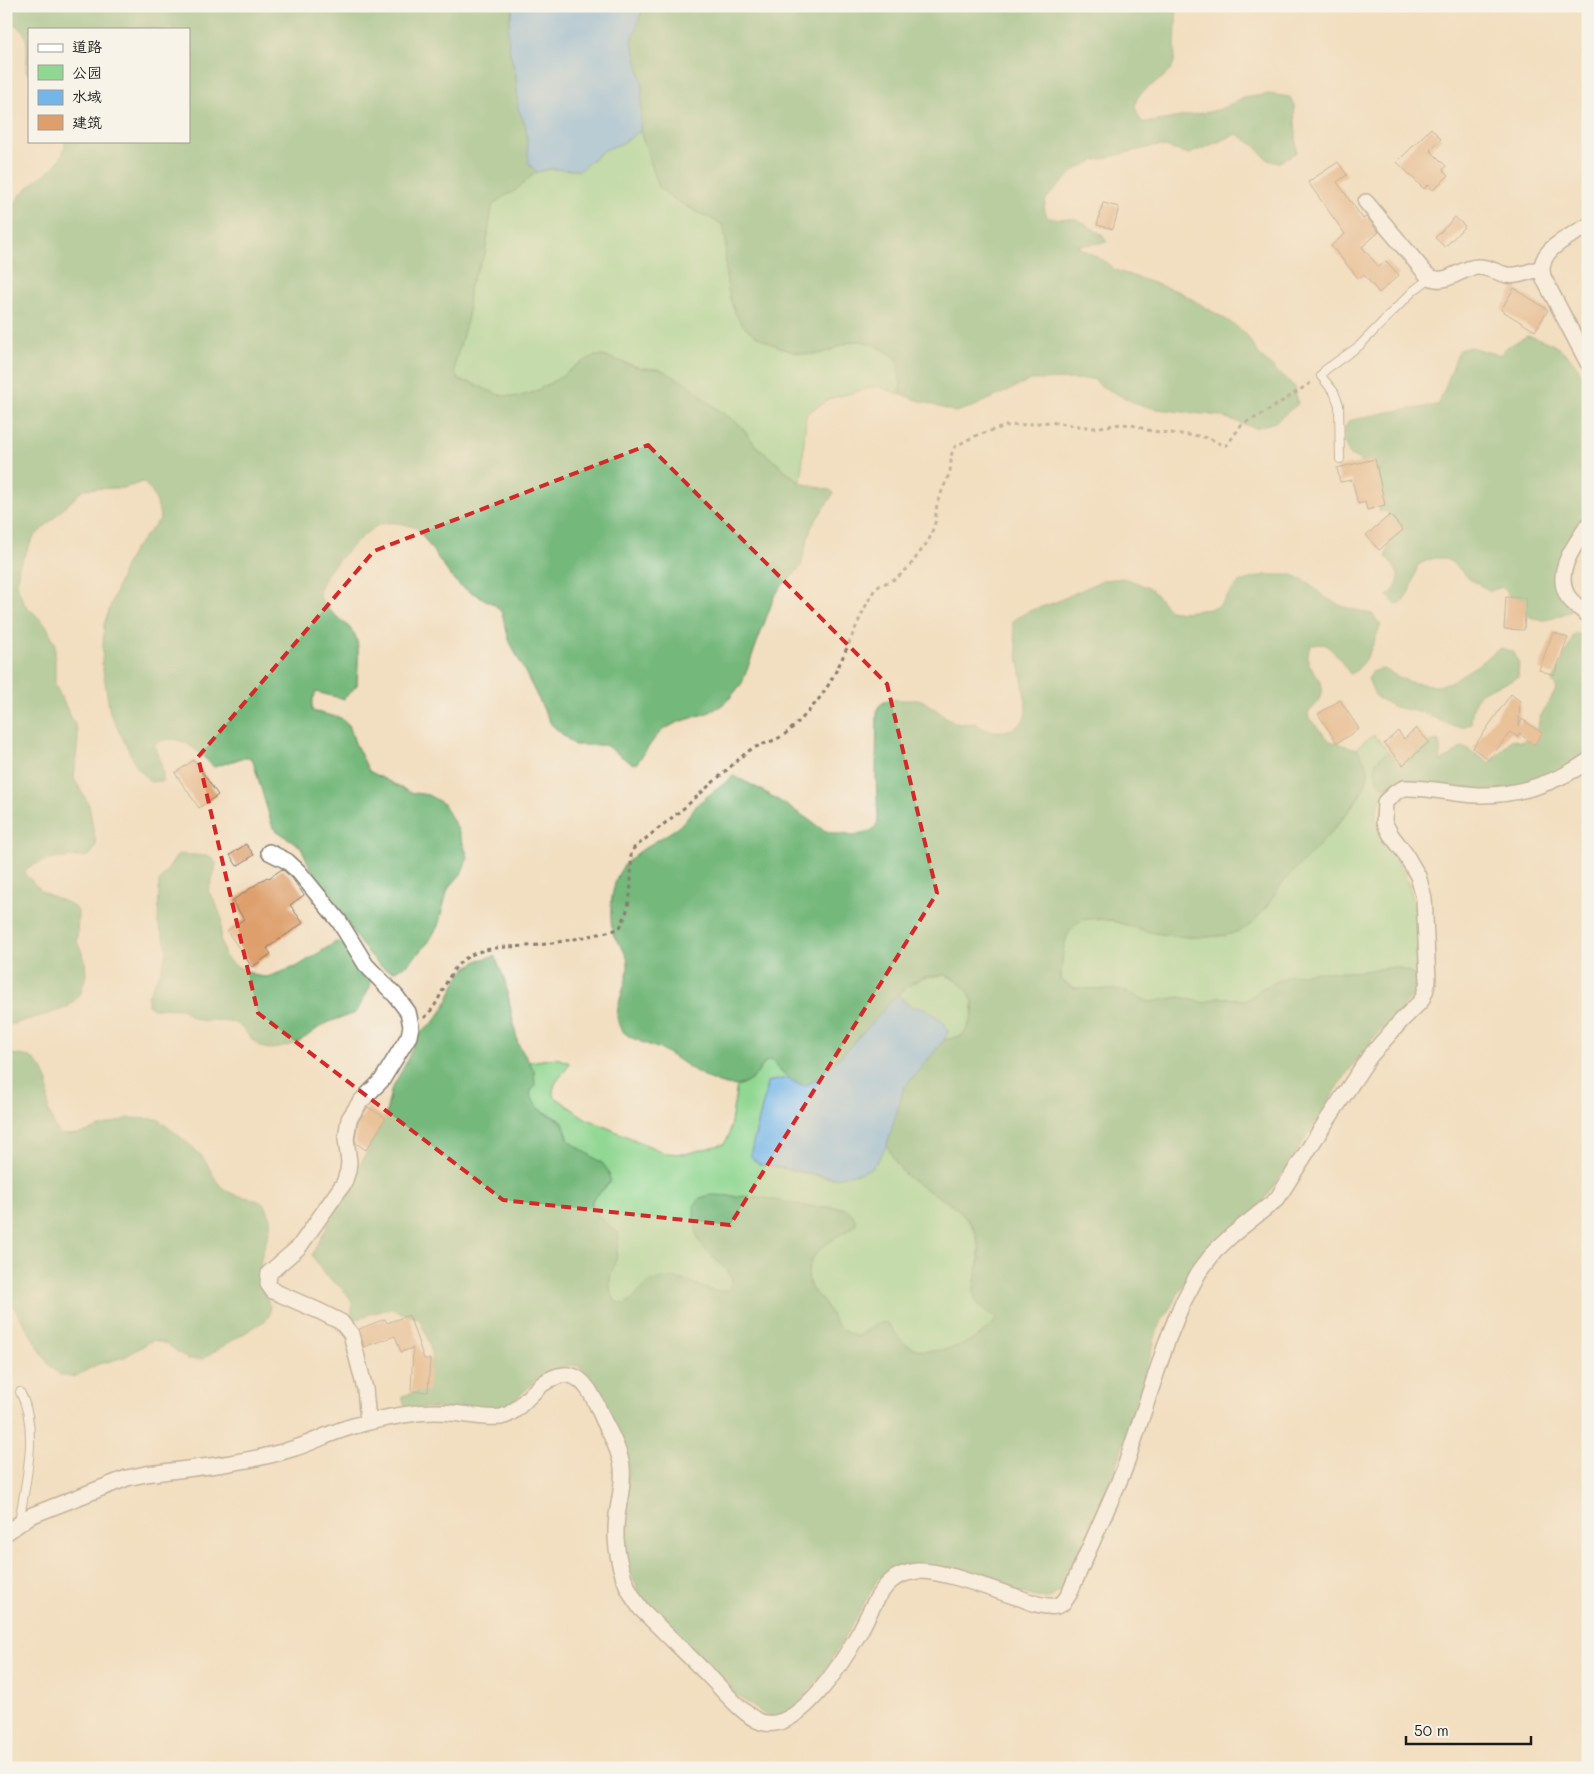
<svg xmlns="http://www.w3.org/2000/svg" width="1594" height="1774" font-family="Mali,'LXGW WenKai TC',sans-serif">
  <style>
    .green { fill: #90d792; stroke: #567a57 }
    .forest { fill: #74b87c; stroke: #486a4c }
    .water { fill: #75b6ea; stroke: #486983 }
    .building { fill: #de9f6c }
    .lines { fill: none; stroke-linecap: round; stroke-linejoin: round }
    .service-casing { stroke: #877d6e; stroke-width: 10 }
    .minor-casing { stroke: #877d6e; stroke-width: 18 }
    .path { stroke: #877d6e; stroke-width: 3; stroke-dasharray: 4 4; stroke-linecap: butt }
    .service { stroke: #fff; stroke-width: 8 }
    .minor { stroke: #fff; stroke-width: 15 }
    .marked { fill: none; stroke: #d62828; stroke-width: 4; stroke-dasharray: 10 6; stroke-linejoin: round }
  </style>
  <rect width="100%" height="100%" fill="#f7f3e8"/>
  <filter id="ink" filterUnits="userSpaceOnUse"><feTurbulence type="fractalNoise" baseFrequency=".02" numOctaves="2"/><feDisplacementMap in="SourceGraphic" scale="10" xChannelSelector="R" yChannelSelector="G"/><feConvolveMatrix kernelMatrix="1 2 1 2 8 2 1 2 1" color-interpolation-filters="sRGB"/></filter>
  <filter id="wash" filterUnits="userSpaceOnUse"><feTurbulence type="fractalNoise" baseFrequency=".0096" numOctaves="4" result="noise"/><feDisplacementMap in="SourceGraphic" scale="20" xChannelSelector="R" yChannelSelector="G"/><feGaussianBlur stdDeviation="1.12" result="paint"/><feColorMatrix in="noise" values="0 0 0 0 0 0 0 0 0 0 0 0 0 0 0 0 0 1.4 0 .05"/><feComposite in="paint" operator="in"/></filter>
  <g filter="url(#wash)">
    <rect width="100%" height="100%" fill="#f2dec0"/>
    <path class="green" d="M640,131L659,187L667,195L693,210L722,224C729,240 724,256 726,273C726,280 737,316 740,321C743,326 750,330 755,333C774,345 795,358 819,353C833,351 845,341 859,341C873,342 886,351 897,358L901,385L899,394L877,386L829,399L806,414L801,483L757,447L739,424L660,369L641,368L603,356L577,365L561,377L536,391L518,397L499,395L469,382L460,381L455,373V363L468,317L469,289L472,280L485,254L492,207L498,200L516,190L536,172L551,169L580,170L604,150L623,143Z
      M1374,735L1388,751L1377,762L1375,772L1378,781L1381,785L1390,787C1380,798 1373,810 1377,825C1380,838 1392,850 1398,861C1418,899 1423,942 1420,984L1410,972L1396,967L1356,972L1310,973L1261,989L1249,999L1244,1000L1218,997L1205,1003L1180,997L1150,1002L1121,990L1075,988L1061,980C1062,961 1061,928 1083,920C1101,914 1132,928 1150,932C1174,937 1200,939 1225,935C1232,934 1255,919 1261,914C1270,904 1276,890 1285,880C1304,860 1362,805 1366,781C1368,768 1364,759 1357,749L1359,745Z
      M945,975C969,984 979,1000 969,1024C968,1029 964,1035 960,1036C955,1038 949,1039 944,1040L948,1031L911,1007L897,995C916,980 919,977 945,975Z
      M556,1058L568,1062L569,1064C564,1075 548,1085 555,1097L585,1118L665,1153L685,1154L724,1144L729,1135L737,1085L751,1080L766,1061L771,1060L788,1078L767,1082L765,1096L751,1152L797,1171L821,1177L835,1178L876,1163L887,1145L894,1160L905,1175L959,1210L974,1229L979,1248V1262L975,1280L980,1308L997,1317C989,1336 950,1353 929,1352C921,1351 910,1347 903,1343C897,1339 893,1330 889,1324L875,1325L857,1337C833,1329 837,1322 824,1303C820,1297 812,1292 810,1285C799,1255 834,1239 854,1226L843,1208L805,1206L703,1247L728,1271L732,1280L729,1289C713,1297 698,1282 683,1280C672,1279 657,1283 646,1284L633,1299L625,1304L616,1302C603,1282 613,1273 617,1253C618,1246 618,1240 618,1233C609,1225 590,1214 592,1200L610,1183L603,1164L569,1141L563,1122L536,1107L530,1093C536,1082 535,1073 529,1062Z"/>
    <path class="forest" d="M6,6H514L509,19V48L516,76L518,109L526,126L529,163L536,172L516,190L498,200L492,207L485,254L472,280L469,289L468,317L455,363V373L460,381L469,382L499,395L518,397L536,391L561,377L577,365L594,356H603L641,368L660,369L686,383L715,408L739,424L757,447L800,483L830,490L834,493L812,526L807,541L801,567L780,588L774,597L742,683L730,698L722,705L710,712L676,723L663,730L655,738L636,764L631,763L605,745H574L551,724L509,640L502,613L495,605L460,586L452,578L417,528C404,524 392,520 379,525C365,530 318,577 319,592C321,611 347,620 355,635C361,649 357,670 357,685L344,699L316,692L312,702V711L341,718L349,725L355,743L369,771L409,792L428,795L444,804L458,830L468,857L461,874L448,889L438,926L428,943L408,964L395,971L386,969L378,964L360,943L310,867L301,847L273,828L252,758H242L214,767C196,750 180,730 154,744L163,771V781L150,782L137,767L110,713L102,664L104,624L125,566L134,549L160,519C159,504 154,492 143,482L124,488L84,489L33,538L19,566L17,585L24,603L46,625L55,643V685L77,729L78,739L74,778L89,805L96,844L92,853L88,856C66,858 44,857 26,869L25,874L43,892L70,904L78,911L77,941L85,960L86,975L80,995L69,1006L61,1010L6,1026V205H15C24,179 65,173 65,141H189V29H29V75L26,71C27,51 33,26 6,23Z
      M643,6H1177C1176,19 1176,33 1175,46C1175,51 1175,57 1174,62C1167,88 1118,88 1142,122H1152L1218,110L1243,98L1269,94L1290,97L1294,105L1297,152L1278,163L1268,160L1254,145L1237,134L1189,154L1161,146L1151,147L1093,161L1075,170L1046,199L1044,209L1048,218L1077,219L1101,234L1107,242L1077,246L1108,263L1115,270L1180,292L1230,322L1245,333L1261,357L1295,387L1298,404L1275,422L1255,428L1220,416L1157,409L1139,405L1101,386L1093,379L1031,380L975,406L955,412L899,394L901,385L897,358C886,351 873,342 859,341C846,341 835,349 823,353C800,359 753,340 740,321C731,308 727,289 726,273C724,257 729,240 722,224L693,210L667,195L659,187L640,131L642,82L632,42Z
      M1527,336C1559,342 1574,357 1588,385V516L1564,559L1572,611C1563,614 1552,620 1542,620C1526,621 1512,598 1502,587L1491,591C1485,588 1479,585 1473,581C1451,565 1448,548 1418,565L1410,592L1401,604H1395L1388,596C1405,580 1399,573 1386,556L1391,537L1387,511L1379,512L1382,502L1368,465L1349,454L1344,441V431L1348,421L1388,412L1433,406L1439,404L1459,350L1470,347L1499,355L1507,347Z
      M1265,575H1293L1308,582L1324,597L1344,607L1372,614L1381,625C1373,642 1368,666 1350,674L1336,654L1325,644L1311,645C1298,670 1331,678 1320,698C1317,704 1312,709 1308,713L1309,718L1330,741L1357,749C1362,756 1368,764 1368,773C1367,794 1327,837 1312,853C1303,863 1291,872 1283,883C1271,897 1263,916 1247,927C1242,930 1232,934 1226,935C1201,939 1175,937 1150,932C1132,928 1102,914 1084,920C1061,927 1062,961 1061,980L1070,987L1075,988L1121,990L1150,1002L1180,997L1205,1003L1218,997L1244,1000L1249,999L1261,989L1288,976L1317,972H1356L1396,967L1410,972L1420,984L1407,1003L1371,1041L1347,1073L1287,1167L1260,1205L1189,1276L1159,1326L1118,1462L1091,1524L1072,1573L1062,1590L1047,1600L925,1566L905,1565L895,1568L878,1578L858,1615L821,1677L797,1705L777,1718L767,1716L733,1693L642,1600L626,1561L623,1533L628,1470L627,1456L611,1416L586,1371L578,1366L570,1365L541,1376L507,1407L495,1411L405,1407L402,1396L417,1392C437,1361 435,1352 419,1319L391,1309L370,1314L352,1321V1302L350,1298L341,1287L325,1276L312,1255L385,1118L391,1090L406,1063L418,1033L432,1024L444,1008L459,976L466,968L479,960L495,956L505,981L518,1044L534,1070L535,1085L530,1093C536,1111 548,1114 563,1122L569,1141L603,1164L609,1172L610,1182L592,1200L591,1205L600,1218L618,1233C618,1239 618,1246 617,1253C614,1273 603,1282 616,1302L625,1304C634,1299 642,1286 648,1283C659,1278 672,1277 683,1280C697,1284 714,1296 729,1289L732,1280L728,1271L703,1247L698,1239L694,1220V1206L700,1198L710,1195L760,1197L805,1206L843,1208C851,1210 853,1215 856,1222L854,1226C834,1239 799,1255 810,1285C812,1292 820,1297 824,1303C837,1322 833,1329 858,1337L875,1325L884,1322C895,1328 897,1340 909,1346C915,1348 924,1352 931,1351C953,1351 987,1338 997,1317C992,1314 984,1312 980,1307C969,1296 976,1276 979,1263C980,1252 979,1239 974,1229C960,1201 925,1194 905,1174C897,1166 892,1155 887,1145L904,1088L944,1040L962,1036L968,1028L973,1014L974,1004L968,991L954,978L945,975L925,977L912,983L897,995L858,1038L818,1078L805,1085L796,1083L788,1078L771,1060L766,1061C762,1066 758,1074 752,1079C727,1101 686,1063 664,1051C653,1045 628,1040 621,1029C609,1011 630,983 628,963C627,952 619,945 614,936C608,920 611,888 619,873C630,853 660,840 678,827C686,820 691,811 698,804C709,794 722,786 733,776C757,786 778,800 800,814C809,819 819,829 829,832C843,836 877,839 878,819L876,776L877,711L879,706L887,700H922L949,719L959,724L976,723C987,736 1020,734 1025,716C1026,712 1026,707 1026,703L1012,621L1029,611L1056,602L1103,580L1123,578L1138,583L1152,590L1169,610L1184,612L1209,609L1219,606L1239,582Z
      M1574,634H1588V750C1566,774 1523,788 1491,790C1466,790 1439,784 1414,783C1402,782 1393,788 1381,785L1375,772L1376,762L1388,751L1399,764L1422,744L1437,740C1443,746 1438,754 1441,761L1450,757L1461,747L1468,749L1490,763L1512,739L1521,742L1534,735L1538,726L1540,717L1555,692L1556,687L1552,681L1556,675Z
      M1500,648L1512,651L1519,663L1518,677C1512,681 1506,683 1499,685C1475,693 1473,700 1471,724L1462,727L1452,726L1424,713L1394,707L1376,697L1368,679L1373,671L1383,669L1409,682L1437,686L1450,682L1479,664Z
      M178,854L210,856L216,863L215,872L208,891L215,901L222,919L220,938L225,956L231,963L257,976L267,977L298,966L336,942L344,944L364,973L371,978L370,987L356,1013C346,1016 336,1019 327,1023C318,1027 310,1035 301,1040C293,1045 274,1051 264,1048C249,1043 245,1023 228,1021C209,1018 198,1027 183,1009L152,1008L148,1005V996L160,972L167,953L166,943L158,924L159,882Z
      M6,1053L31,1057L42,1069L48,1082V1109L55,1127L61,1135L79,1134L128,1118L158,1119C171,1130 194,1146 204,1159C212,1170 215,1185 229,1192C241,1199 263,1196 268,1211C275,1229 264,1242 261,1259C260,1266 260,1275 261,1282C261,1296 278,1307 266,1320L202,1359H187L167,1344L153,1340L125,1357L96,1365L74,1377L60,1375L49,1365L6,1294Z"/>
    <path class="water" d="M514,6H643L632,42L642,82L640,131L623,143L604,150L580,170L551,169L536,172L529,163L526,126L518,109L516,76L509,48L508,29Z
      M897,995L911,1007L925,1008L944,1022L948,1031L944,1040L904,1088L887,1145L876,1163L869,1169L859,1173L835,1178L759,1164L751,1157V1152L765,1096L767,1082L788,1078C793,1081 799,1086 806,1085C822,1081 882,1011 897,995Z"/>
    <g id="blocks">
      <path class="building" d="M1431,128L1441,139L1430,150L1446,166L1443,170L1448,176L1433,190L1428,185L1424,189L1397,162Z
        M1338,162L1347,175L1337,182L1363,219L1366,217L1379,232L1362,247L1379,267L1386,261L1399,275L1379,293L1364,275L1359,279L1331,246L1345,234L1308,182Z
        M1103,203L1119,207L1113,229L1097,225Z
        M1455,217L1465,226L1445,247L1435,238Z
        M1514,288L1548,310L1535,331L1501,310Z
        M1375,459L1385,505L1367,510L1365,502L1358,504L1352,480L1340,482L1337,468Z
        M1390,515L1403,530L1379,550L1366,535Z
        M1506,597L1526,598L1524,630L1504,629Z
        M1553,632L1568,638L1554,675L1539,670Z
        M1511,694L1520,701L1519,726L1522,719L1542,733L1534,745L1519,733L1518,737L1510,732L1489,760L1473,748Z
        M1340,700L1359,729L1337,743L1318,714Z
        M1416,728L1429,742L1403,765L1384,744L1398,731L1404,739Z
        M194,760L218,795L199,808L175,773Z
        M246,844L254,855L237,866L230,855Z
        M282,869L292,878L304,895L290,905L303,923L267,948L271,954L252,967L227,931L244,919L232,901L267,877L269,878Z
        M368,1107L386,1118L366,1150L356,1143L355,1139L358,1122Z
        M409,1315L424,1359H430L428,1392L411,1391L413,1348L401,1352L395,1336L364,1347L359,1329L385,1319L387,1323Z"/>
    </g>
  </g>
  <g filter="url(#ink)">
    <use href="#blocks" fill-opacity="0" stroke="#877d6e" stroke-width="1"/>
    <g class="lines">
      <g class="service-casing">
        <path id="service" d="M1340,459L1339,405L1334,392L1321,376L1325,370L1359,346L1413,291L1430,278
          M19,1523C25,1484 40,1429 20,1392"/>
      </g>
      <g class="minor-casing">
        <path id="minor" d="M1366,202L1427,275C1444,288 1459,268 1477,267C1488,266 1497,273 1507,275C1519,277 1530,271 1541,268
          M1588,226C1569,237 1533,251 1544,279L1588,363
          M1588,525C1576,544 1555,569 1566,593C1569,601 1581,609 1588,615
          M269,852L287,861L299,872L339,921L366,965L396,996L408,1012L411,1026L409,1036L382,1080L360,1102L349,1119L346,1139L349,1162L348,1171L344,1183L299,1247L269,1273L268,1284L273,1291L319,1311L341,1322L351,1334L365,1389L368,1421
          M6,1533L30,1516L127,1478L146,1474C193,1468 250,1463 295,1448C308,1444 320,1438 333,1433C356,1424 379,1419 403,1415C419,1412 435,1411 452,1413C467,1414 485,1419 501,1417C523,1412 533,1383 558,1376C562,1375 566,1374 569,1375C588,1378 597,1406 604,1421C611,1435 620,1451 622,1467C624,1483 619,1500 617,1516C613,1547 621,1584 641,1609C663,1631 686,1653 708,1675C721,1688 744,1716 761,1722C798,1735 844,1660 859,1633C868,1617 876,1595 890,1582C897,1575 908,1572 918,1571C944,1570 993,1590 1020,1598C1030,1602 1045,1608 1056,1606C1063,1605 1066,1599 1069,1594L1124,1470L1167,1341L1182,1304L1199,1272L1215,1251L1232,1235L1277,1199L1320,1131L1370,1056L1400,1022L1421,1001L1425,992L1428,981L1424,898L1418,876L1404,852L1391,835L1384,822L1385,802L1396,792L1404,788C1429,787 1453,794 1478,795C1516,796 1557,783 1588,761"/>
      </g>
      <path class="path" d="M424,1018C442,1003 444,976 462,961C482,944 515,948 539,945C566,941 592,936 619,929C633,905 631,880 631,853L634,848L684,808L747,752C760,743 773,743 785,734C800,722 821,699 830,682C847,653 857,619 875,589L881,585L897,578L909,567L929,540L935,523L937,503L950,472L952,451L956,446L975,436L1006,426L1020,425L1049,422L1094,428L1121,424L1132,425L1151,431L1199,436L1211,439L1222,445H1227L1242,424L1261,415L1312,382"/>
      <use href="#service" class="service"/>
      <use href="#minor" class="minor"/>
    </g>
  </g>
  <path d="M0 0H1594V1774H0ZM648,445L887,684L937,893L730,1225L503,1200L258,1013L198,757L374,551Z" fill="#f2dec0" fill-opacity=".55" fill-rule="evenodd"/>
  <path class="marked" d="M648,445L887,684L937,893L730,1225L503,1200L258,1013L198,757L374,551Z"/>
  <rect width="1594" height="1774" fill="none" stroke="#f7f3e8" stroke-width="25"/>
  <rect x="28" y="28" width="162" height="115" fill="#f7f3e8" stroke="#9f9d96"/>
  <rect x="38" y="44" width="25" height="8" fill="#ffffff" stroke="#9f9d96"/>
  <text x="72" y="52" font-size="15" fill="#1c1c1c">道路</text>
  <rect x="38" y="65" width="25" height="15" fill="#90d792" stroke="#9f9d96"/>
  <text x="72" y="78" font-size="15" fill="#1c1c1c">公园</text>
  <rect x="38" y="90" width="25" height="15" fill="#75b6ea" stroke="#9f9d96"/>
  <text x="72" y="102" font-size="15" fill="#1c1c1c">水域</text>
  <rect x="38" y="115" width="25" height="15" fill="#de9f6c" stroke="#9f9d96"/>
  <text x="72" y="128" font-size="15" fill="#1c1c1c">建筑</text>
  <path d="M1406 1736v8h125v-8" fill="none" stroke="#1c1c1c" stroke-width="2.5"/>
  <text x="1414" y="1736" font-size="15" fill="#1c1c1c" stroke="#f7f3e8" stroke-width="4" paint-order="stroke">50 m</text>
</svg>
